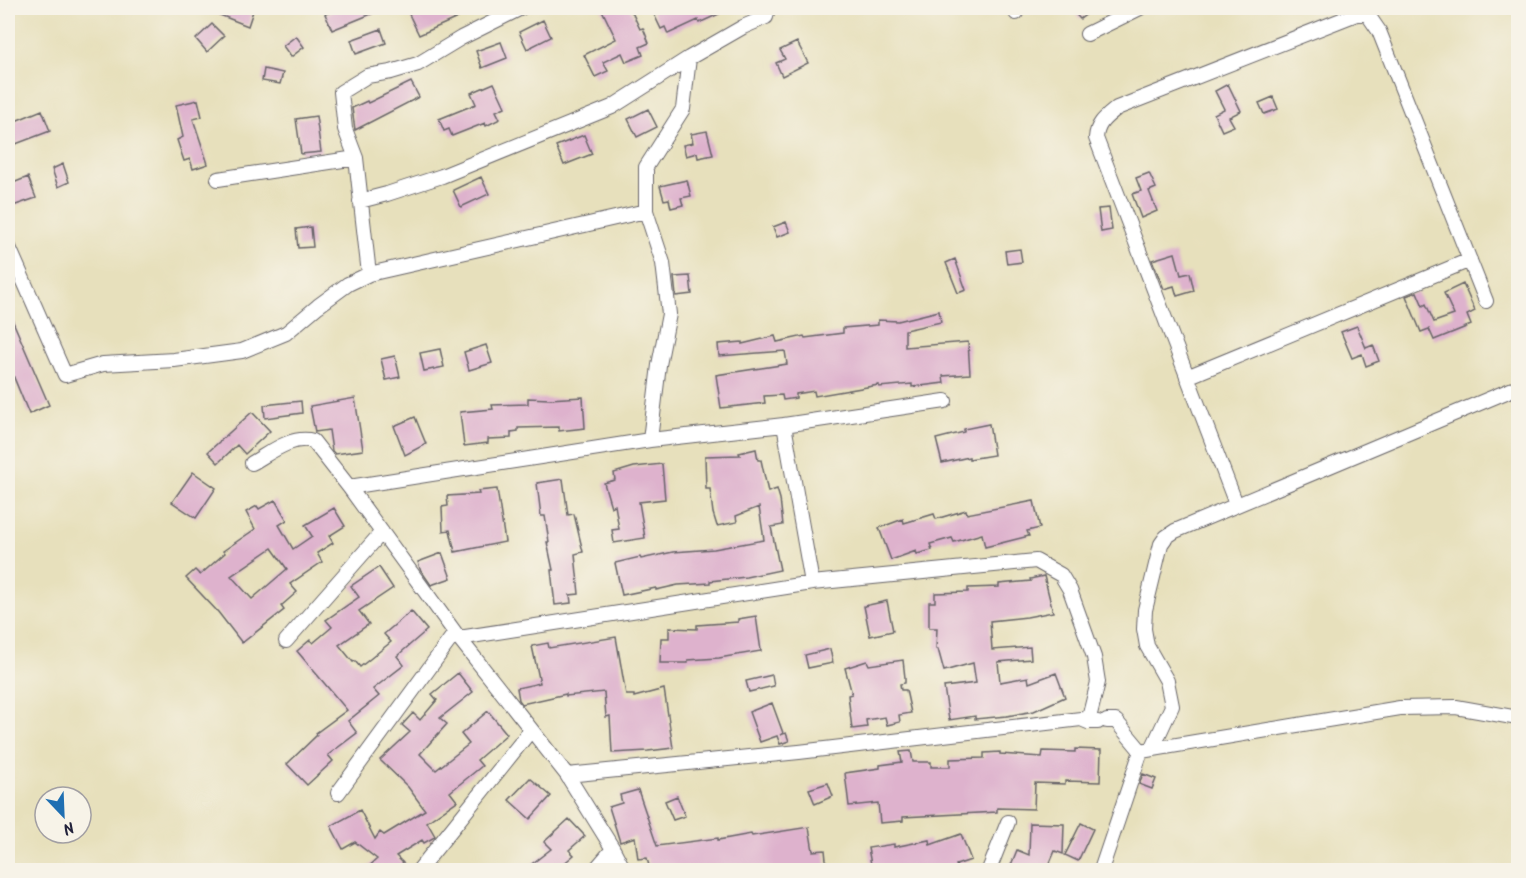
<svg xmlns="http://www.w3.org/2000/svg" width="1526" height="878" font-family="Kalam,sans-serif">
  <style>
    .building { fill: #deb2cd; fill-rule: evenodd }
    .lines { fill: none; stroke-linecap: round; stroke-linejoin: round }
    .minor-casing { stroke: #676468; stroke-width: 16 }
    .minor { stroke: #fff; stroke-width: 14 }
  </style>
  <rect width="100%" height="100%" fill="#f7f3e8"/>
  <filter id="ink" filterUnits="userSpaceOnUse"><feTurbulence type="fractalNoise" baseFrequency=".0167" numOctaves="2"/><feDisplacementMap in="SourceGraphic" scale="12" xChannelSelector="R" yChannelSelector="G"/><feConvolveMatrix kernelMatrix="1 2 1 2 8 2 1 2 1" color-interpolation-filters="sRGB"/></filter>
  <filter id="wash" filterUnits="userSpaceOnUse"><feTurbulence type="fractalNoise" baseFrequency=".008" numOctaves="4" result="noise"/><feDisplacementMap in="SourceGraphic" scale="24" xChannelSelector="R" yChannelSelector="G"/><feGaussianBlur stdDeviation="1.35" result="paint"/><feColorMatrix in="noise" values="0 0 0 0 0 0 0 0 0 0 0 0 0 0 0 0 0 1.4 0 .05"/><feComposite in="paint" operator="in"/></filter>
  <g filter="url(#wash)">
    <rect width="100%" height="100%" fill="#e7e0bc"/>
    <g id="blocks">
      <path class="building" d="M202,8H254L248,26Z
        M341,8H386L332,30L325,14Z
        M406,8H480L419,35Z
        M601,8H630L640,29L643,28L649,43L640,47L643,55L626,62L622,53L603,62L608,71L595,77L584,55L616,39Z
        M651,8H732L699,23L698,20L668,34L665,27L661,29Z
        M1070,8H1084L1088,13L1080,19Z
        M543,20L551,37L527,49L519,32Z
        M212,24L224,36L207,52L196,39Z
        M381,29L386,43L356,54L351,40Z
        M296,36L304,47L291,57L283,46Z
        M501,42L507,58L482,68L476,51Z
        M797,42L808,63L782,76L776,63L785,59L780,50Z
        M264,69L283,73L280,84L262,81Z
        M411,82L419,97L355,130L352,108L367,101L368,103Z
        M494,83L505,107L496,111L500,119L486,126L485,123L452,136L449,129L444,131L439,119L476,104L471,93Z
        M1228,84L1241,111L1229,117L1234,126L1222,131L1214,114L1224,109L1215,91Z
        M1273,97L1278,109L1264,114L1259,103Z
        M198,100L202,117L193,119L208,164L193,169L190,159L184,161L177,140L183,137L176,105Z
        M648,109L657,127L637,137L628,119Z
        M42,110L50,131L8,147V124Z
        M316,116L321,152L301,154L296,119Z
        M707,131L713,155L698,158L697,153L686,156L683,145L693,143L691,134Z
        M584,135L592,154L564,165L556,146Z
        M63,164L69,182L58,187L52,169Z
        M1149,173L1156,188L1149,191L1157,211L1141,218L1132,194L1141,191L1136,178Z
        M28,177L36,198L10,207L8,200V185Z
        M481,177L489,194L461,207L453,190Z
        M687,180L691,196L681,198L683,205L671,208L669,199L664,200L660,186Z
        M1109,208L1112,230L1101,232L1098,209Z
        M786,222L790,232L777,237L773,227Z
        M311,227L313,247L298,248L296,229Z
        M1020,249L1022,262L1007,264L1005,251Z
        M1175,253L1181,275L1190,273L1194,291L1177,296L1174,286L1164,289L1152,260Z
        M955,259L966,290L958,293L946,263Z
        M690,276L692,294L676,296L674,277Z
        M1463,284L1475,311L1467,315L1471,325L1434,340L1429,329L1421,332L1406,296L1417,292L1423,306L1426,304L1434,322L1454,315L1444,293Z
        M8,310L49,405L29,414L8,363Z
        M939,311L941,322L905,330V347L968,342L970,374L943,376L944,383L912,387V384L879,387V385L815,396L814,391L796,394V398L783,400L782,395L764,396L765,403L721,408L716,375L787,364L785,351L719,356L718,344L742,342V344L775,336L777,342L804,336L805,338L843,333V328L878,325V320L898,321Z
        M1357,326L1366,348L1373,345L1379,361L1366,366L1362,354L1352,358L1341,332Z
        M486,345L492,363L469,370L464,352Z
        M440,349L444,367L424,371L420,353Z
        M395,356L400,377L386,380L381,359Z
        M583,397L585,428L559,431V427L518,428V431L511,432V438L488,439V443L464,446L460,412L493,409L492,405L528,404V398L549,399Z
        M355,398L363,450L335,454L332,451L329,430L315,432L310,406Z
        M301,401L302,413L265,418L264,405Z
        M252,412L270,431L245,454L237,445L218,463L208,452Z
        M415,417L426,444L405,455L394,426Z
        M989,424L994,455L969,459V457L942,463L936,439L964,432V429Z
        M756,449L758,460H761L768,492L777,489L780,499L783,525L771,527L780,570L746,577L710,581V583L678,585L656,590V588L622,595L615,563L640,557L641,559L673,552L714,549L764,540L759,507L736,516L737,522L717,526L713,513L710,489H706L705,456L740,455L739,453Z
        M662,464L665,499L639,502L645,538L614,543L612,530L619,529L615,505L611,507L604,483L615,480L614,473L634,467Z
        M193,472L216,488L196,518L172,502Z
        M563,479L568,515L574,514L583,552L575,554L579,594L570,595L571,603L555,605L551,570H553L547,542H549L545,516H541L537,483Z
        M497,489L505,542L455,552L450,530L443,531L442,507L448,506L447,496L479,494L478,491Z
        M275,500L287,520L279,525L293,549L312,536L305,525L334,508L345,526L329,536L333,543L317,553L322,562L290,584L297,592L281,606L284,610L242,643L218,612L186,578L195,570L200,575L225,553L223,551L255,529L246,512L257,506L259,509ZM272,548L287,569L252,599L231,576Z
        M1034,501L1040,528L1027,531L1029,536L985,547L982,534L954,542L952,538L930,544L932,550L917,554L916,551L891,560L879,528L903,519L904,523L934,514L936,519L966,510L967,514Z
        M442,553L451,578L431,585L420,569L418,562Z
        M379,567L393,588L359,611L369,624L339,645L353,662L355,661L360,667L391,642L384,634L411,611L427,630L397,656L404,665L373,689L379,696L348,721L357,733L328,755L333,761L307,785L287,764L317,735L316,733L347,710L297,651L310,640L313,643L332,627L326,620L359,597L351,586Z
        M1044,576L1053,612L1027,617L990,621L992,650L1030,647L1031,659L998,662L1000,682L1028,677L1029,683L1056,673L1065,697L1034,711L1007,716L975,719V716L949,720L944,687L976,683L973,663L944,671L938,649H936L937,628H929V602H935V593L968,592V588L999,587V584L1031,581L1030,579Z
        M887,601L893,631L870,636L864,606Z
        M756,616L761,651L719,658L688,660V663H660L661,638H669V628L697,629V625L738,622V619Z
        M616,637L626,695H634V697L664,689L673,748L648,751L612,753L610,716L606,717L604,692L566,696V694L522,704L519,700L517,688L540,683L532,646L548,643L549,648Z
        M830,649L833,663L808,668L805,655Z
        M903,660L905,678V683L900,684L901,690H906L911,713L899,715L900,722L887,725L885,717L866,720L867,727L852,729L848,695L852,694L845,668L867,661L869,665Z
        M458,673L473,692L440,718L447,724L420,754L436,770L469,744L461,734L488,711L507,734L477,760L482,766L450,792L457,801L427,822L435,836L433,838L424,843L422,840L396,856L406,866L401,870H365L377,859L355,842L343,849L331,826L360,810L375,839L380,832L384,835L425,810L408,787L380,760L410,732L402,725L413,713L420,720L437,700L432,694Z
        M772,675L774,686L749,692L746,681Z
        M772,703L783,733L780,735L786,733L789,741L780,744L777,736L760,742L749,712Z
        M1075,749L1101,750L1100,782L1065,781V784L1035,783L1034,809L997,808V812L903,817V821L880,823L878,803L849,806L845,773L880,768V765L902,762L900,752L911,751L913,762H931V767H950V759L984,758V753L1000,752V754L1042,757L1043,751L1075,752Z
        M1143,774L1156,779L1152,789L1139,784Z
        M530,778L551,796L530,819L509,800Z
        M828,783L833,796L815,804L809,789Z
        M638,790L657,846L718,838V840L751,834L752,836L809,827L813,851L825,850L827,870H650L647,858L638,859L635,837L620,842L609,807L622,803L620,795Z
        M677,796L685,816L673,820L665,801Z
        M569,819L585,836L569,850L574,855L556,870H524L551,849L544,842Z
        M1030,823L1064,824L1063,854L1055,851L1047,870H1018L1019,868L1011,865L1017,850L1029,855Z
        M1081,823L1093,829L1078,861L1065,855Z
        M961,834L971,860L956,865L958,870H872L868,848L894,844V847L929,840L930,845Z"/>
    </g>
  </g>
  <g filter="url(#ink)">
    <use href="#blocks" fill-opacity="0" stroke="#676468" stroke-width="1.5"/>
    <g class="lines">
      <g class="minor-casing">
        <path id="minor" d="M521,8L461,38L418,64L391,72L367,76L341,92L345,129L356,158L369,274L646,211
          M1016,8V13
          M1087,34L1140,8
          M218,179L356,158
          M360,201L387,194L442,176L612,107L689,58
          M8,245L65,375L103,364L174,360L242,351L286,333L318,306L348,284L369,274
          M1187,377L1470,260
          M784,425L812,583
          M650,440L659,365L669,314L663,263L646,211V167L683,109L689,58L743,27L766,17L768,8
          M252,463C270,453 292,435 313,441L349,487L459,638L567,775L799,752L1081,719L1088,722H1098
          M349,487L650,440L784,425L945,401
          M1236,504L1096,138C1097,123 1106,117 1117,108L1359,13L1368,15L1379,31L1486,301
          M459,638L812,583L1036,561L1061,575L1070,590L1094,657L1098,682L1088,722
          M286,641L382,532
          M1107,721H1116L1141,751L1400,708L1456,707L1518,718
          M1152,749L1172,706L1167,681L1147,646L1144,629L1145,610L1161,544L1166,537L1175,531L1513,389
          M567,775L613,849L624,870
          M338,793L455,633
          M419,870L531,730
          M595,870L613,849
          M989,870L1008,822
          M1101,870L1141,751"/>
      </g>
      <use href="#minor" class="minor"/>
    </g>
  </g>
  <rect width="1526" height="878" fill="none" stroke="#f7f3e8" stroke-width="30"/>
  <g transform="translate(63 815) rotate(157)"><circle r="28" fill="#f7f3e8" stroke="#a29fa3" stroke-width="1.5"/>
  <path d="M0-4.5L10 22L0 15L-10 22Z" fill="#1f6fb2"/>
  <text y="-9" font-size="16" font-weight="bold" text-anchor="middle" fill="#22223b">N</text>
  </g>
</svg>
